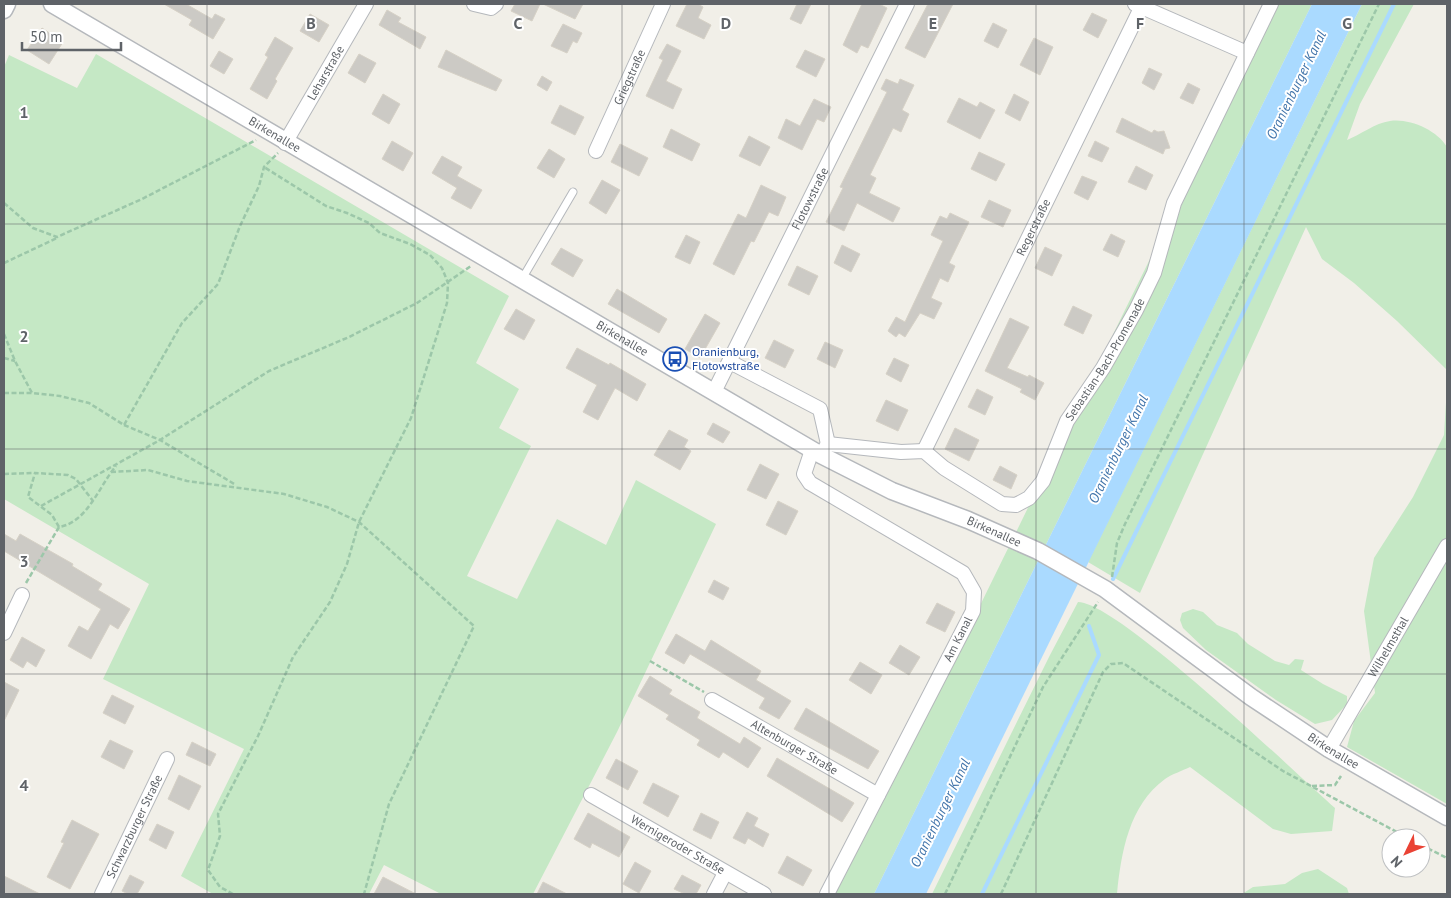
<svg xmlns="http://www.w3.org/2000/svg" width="1451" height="898" font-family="'PT Sans',sans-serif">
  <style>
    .green { fill: #c5e8c5 }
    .water { fill: #aadaff }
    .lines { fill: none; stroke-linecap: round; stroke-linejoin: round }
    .stream { stroke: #aadaff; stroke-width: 4 }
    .building { fill: #cccac5; stroke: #d6d1c6 }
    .service-casing { stroke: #b5b8bc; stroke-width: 9 }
    .minor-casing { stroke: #b5b8bc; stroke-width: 16 }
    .tertiary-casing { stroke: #b5b8bc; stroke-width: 19 }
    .path { stroke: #9cc7a9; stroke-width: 2.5; stroke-dasharray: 5 2.5; stroke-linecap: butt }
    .service { stroke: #fff; stroke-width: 7 }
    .minor { stroke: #fff; stroke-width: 14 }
    .tertiary { stroke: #fff; stroke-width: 16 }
    .grid { fill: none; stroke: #5f6368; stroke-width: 1; stroke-opacity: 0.55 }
    .labels { text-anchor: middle; stroke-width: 4; stroke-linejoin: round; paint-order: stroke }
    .street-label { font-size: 12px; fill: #5f6368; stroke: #fff }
    .transit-label { font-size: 12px; fill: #164399; stroke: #fff; text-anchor: start }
    .water-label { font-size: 14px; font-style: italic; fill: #4174aa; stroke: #fff }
    .grid-label { font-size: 16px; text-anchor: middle; font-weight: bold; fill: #5f6368; stroke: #fff; stroke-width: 4; stroke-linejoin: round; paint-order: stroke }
  </style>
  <rect width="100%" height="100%" fill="#f1efe8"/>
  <path class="green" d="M1275,4H1312L874,894H834L919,730Z
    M1362,4H1414L1360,104L1347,140C1360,135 1375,123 1390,121C1409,118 1437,130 1447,147V370L1397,321L1354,283L1322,259L1306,227L1140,593L1088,562Z
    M96,54L509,296L476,363L519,389L499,428L531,446L467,576L517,599L557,519L606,545L636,480L716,524L617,732L533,894H441L384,865L369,894H213L181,876L244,749L103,679L149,584L4,499V67L9,55L77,88Z
    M1447,386V804L1347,747L1354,721L1375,693L1364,611L1374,558L1413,497L1444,435Z
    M1078,602C1118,602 1295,773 1335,808L1332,831L1291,834L1273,829L1190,767C1182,771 1172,774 1165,779C1129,805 1121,853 1117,894H932L1050,655Z
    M1193,609L1203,612L1217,625L1237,633L1248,644L1275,661L1289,665L1295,659L1304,660L1301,670L1323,684L1347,696V704L1332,720L1315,724L1276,700L1206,650L1183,628L1180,620L1182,613Z
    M1318,869L1347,888L1349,894H1242L1253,887L1285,884L1302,873Z"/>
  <path class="water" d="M1312,4H1362L926,894H874Z"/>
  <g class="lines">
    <path class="stream" d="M1113,579L1394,4
      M982,894L1099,655L1089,626"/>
  </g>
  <path class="building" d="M164,4H186L212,19L215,14L225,19L213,39L189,25L192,20Z
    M515,4H540L532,21L511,11Z
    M543,4H583L575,19Z
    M687,4H698L703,7L698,18L711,25L704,39L676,26Z
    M797,4H811L801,24L790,19Z
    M862,4H879L887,8L868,48L861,45L857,53L843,45Z
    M928,4H953L925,58L905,48Z
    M387,10L401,18L398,22L426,37L420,49L379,25Z
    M1092,13L1107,20L1098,38L1083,30Z
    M310,14L329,25L319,42L300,31Z
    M993,23L1007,30L998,48L984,41Z
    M563,24L582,33L577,43L573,41L567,53L551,46Z
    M42,28L63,42L49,64L27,50Z
    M275,37L293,48L275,79L277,81L267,99L250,89L268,57L265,55Z
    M1034,38L1053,47L1040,75L1020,65Z
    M667,44L681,51L666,81L682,89L673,109L646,96L663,60L659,58Z
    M446,50L502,80L496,91L438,67Z
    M805,50L825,59L816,77L796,67Z
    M219,51L233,59L224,74L210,66Z
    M359,54L376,63L365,83L348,73Z
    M1149,68L1162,74L1154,90L1142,83Z
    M542,76L552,82L547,91L537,85Z
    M886,79L898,84L900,79L914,85L902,110L909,114L901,132L893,128L870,175L876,178L869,193L900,208L893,222L857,203L844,231L826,222L843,188L840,187L887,92L881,89Z
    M1188,83L1200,89L1193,104L1180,98Z
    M383,94L400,104L389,124L372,114Z
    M1014,94L1029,102L1020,121L1005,113Z
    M959,98L977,107L980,102L995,110L980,139L947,122Z
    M814,99L831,107L824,122L817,119L802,150L778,138L786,119L800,126Z
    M560,105L584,117L575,135L551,123Z
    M1122,118L1152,133L1154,130L1158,132L1164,131L1170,148L1165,149L1163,154L1116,132Z
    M671,129L700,144L692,161L663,147Z
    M749,136L770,147L760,166L739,156Z
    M392,141L413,153L403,171L382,159Z
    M1095,141L1109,148L1102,162L1088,156Z
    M620,144L648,158L639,176L611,162Z
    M549,149L565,159L554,178L537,168Z
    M979,152L1005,164L996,181L971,169Z
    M442,156L462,167L457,176L482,190L471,209L451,198L457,188L432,173Z
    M1136,166L1153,175L1146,190L1128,182Z
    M1082,176L1097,182L1088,200L1074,193Z
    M602,180L620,190L606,214L589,203Z
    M761,185L786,197L778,216L769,212L754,242L751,241L734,275L713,264L738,214L746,218Z
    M989,200L1011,210L1003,227L981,217Z
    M950,213L969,222L949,263L955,266L948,282L940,278L931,298L942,303L934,319L920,313L905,337L899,333L896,337L888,331L896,317L905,322L943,241L931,235L940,216L947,219Z
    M1111,234L1125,241L1118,257L1103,250Z
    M686,235L700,242L690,264L675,257Z
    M842,245L860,254L851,272L834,263Z
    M1045,247L1062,255L1052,276L1035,268Z
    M561,248L583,260L573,277L551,264Z
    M797,266L818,276L809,295L788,285Z
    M617,289L667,319L659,333L608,304Z
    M1073,306L1092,315L1083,334L1064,325Z
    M516,309L535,320L524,340L504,329Z
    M705,314L720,323L700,358L685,349Z
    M1010,318L1029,327L1007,368L1028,377L1029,375L1044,383L1035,400L1020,392L1022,389L985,371Z
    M774,340L794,350L785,368L765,358Z
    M825,342L843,350L835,368L817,359Z
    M577,348L609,365L610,363L646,384L637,401L615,388L598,420L583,412L597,385L566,368Z
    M894,358L909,365L901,382L886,374Z
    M977,389L993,397L985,415L968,407Z
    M886,400L908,410L898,431L876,421Z
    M713,423L730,432L723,443L707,434Z
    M955,428L979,440L969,461L945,449Z
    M669,430L688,440L684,447L691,451L680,470L654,455Z
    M760,464L779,474L766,499L747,490Z
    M1000,466L1017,475L1011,489L993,480Z
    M778,501L798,511L786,535L766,525Z
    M4,534L16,541L20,534L73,564L72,566L102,584L98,590L130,609L118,629L110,624L91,659L68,646L79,626L88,631L101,609L4,551Z
    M714,580L729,588L723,600L708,592Z
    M937,603L955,612L945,632L926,623Z
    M676,634L705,651L711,640L761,671L756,680L791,701L779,719L759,708L765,698L690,654L684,664L665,653Z
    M22,637L45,650L36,667L27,661L23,668L10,660Z
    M900,645L920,657L909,675L889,663Z
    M860,662L882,675L871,694L849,680Z
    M650,676L672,690L669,694L700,712L697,718L740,744L744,737L761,748L748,768L723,752L719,758L697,745L700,740L666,719L669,715L638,696Z
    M4,682L19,690L4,721Z
    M112,695L134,706L125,724L103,713Z
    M806,708L879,751L868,769L794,729Z
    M110,740L133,751L124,769L101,757Z
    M192,742L216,754L210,766L186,755Z
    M777,758L854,803L842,822L767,776Z
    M616,759L638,771L628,790L606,778Z
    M179,775L201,786L189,810L168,799Z
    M653,783L679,796L668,817L643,803Z
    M747,812L758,818L754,826L769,834L763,847L748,838L745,844L733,838Z
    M588,813L630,837L619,857L592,843L590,848L574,839Z
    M701,813L719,822L711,839L693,830Z
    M72,820L99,834L70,889L47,877L64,843L61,842Z
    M157,824L174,832L166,849L149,840Z
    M787,856L812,870L803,886L778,873Z
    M635,862L651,871L639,893L623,884Z
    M130,875L144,882L137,894H128L122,891Z
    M682,875L701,885L696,894H685L674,889Z
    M4,876L40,894H4Z
    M383,877L416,894H374Z
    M543,882L567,894H537Z"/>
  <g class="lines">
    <g class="service-casing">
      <path id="service" d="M522,279L573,192"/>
    </g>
    <g class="minor-casing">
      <g id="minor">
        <path d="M474,4L491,8L496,4"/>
        <path d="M1135,4L1247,53"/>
        <path id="s1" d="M285,143L366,4"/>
        <path id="s2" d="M596,151L663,4"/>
        <path d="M730,362L820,409L828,444"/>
        <path id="s3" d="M714,392L907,4"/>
        <path d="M812,450L804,474L810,483L963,573L974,592L973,611L827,894"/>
        <path id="s4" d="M924,451L1143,4"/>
        <path id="s5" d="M821,455L828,444L901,452L924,451L944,468L1002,504L1016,505L1029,498L1043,481L1067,421L1103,368L1136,310L1154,273L1174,203L1271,4"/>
        <path d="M4,633L22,595"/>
        <path id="s6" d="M712,700L878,795"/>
        <path id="s7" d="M1329,749L1447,546"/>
        <path id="s8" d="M591,795L764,894"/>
        <path id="s9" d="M102,894L167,759"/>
        <path d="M714,894L725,873"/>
      </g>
    </g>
    <g class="tertiary-casing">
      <g id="tertiary">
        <path id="s10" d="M52,4L821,455L892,491L968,520L1038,551L1105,589L1251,697L1329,749L1447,817"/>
        <path d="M4,10L7,4"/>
      </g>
    </g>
    <path class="path" d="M4,203L33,228L57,237L142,199L256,140
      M4,263L57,238
      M4,334L15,361L32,393L60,396L89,403L124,425L182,323L218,284L240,226L259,186L264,167L278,153
      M4,358L15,361
      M4,393H32
      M124,425L160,440L236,485
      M111,472L148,470L187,481L284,494L327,507L359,522L474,626L389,804L364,894
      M4,474L35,473
      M41,506L160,440L269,371L349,337L417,303L471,266
      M59,527L52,515L28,497L35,473L68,475L76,479L93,501
      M1112,577L1117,543L1125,524L1379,4
      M26,583L59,527C88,522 99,486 116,466
      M650,661L704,692
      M1312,786L1335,785L1341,776
      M1421,845L1447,858
      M233,894L220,887L208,870L220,836L218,814L258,736L293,657L330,602L347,564L359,522L411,418L447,303L448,283L442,268L430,255L410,244L380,233L369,223L347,213L326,206L264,167
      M945,894L1043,687L1098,602
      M1001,894L1103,672L1111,664L1123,663L1283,771L1408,838"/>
    <use href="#service" class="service"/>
    <use href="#minor" class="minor"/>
    <use href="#tertiary" class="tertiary"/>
  </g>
  <path class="grid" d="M207,4V894M415,4V894M622,4V894M829,4V894M1036,4V894M1244,4V894M4,224H1447M4,449H1447M4,674H1447"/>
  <defs>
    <g id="bus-ring" transform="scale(1.25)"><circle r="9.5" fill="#fff" stroke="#1a4fb4" stroke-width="1.5"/><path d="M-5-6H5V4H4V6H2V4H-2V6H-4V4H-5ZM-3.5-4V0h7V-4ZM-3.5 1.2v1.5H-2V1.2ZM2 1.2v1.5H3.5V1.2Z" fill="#1a4fb4"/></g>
  </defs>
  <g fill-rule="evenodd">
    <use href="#bus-ring" x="675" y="359"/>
  </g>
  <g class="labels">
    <g class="street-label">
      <text dy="4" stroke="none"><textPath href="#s1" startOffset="81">Leharstraße</textPath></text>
      <text dy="4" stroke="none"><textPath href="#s2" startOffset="81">Griegstraße</textPath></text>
      <text dy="4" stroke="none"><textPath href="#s10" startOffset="258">Birkenallee</textPath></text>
      <text dy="4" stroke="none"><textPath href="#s3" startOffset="216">Flotowstraße</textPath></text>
      <text dy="4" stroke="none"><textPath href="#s4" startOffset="249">Regerstraße</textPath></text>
      <text dy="4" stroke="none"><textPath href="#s10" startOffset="661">Birkenallee</textPath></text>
      <text dy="4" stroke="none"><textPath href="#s5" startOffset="392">Sebastian-Bach-Promenade</textPath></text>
      <text dy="4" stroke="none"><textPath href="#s10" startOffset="1081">Birkenallee</textPath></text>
      <text transform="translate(958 639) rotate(-63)" y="4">Am Kanal</text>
      <text dy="4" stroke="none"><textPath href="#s7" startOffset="118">Wilhelmsthal</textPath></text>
      <text dy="4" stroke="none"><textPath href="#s6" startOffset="95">Altenburger Straße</textPath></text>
      <text dy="4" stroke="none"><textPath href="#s10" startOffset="1486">Birkenallee</textPath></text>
      <text dy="4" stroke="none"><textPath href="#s9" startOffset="75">Schwarzburger Straße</textPath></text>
      <text dy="4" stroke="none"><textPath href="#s8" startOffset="100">Wernigeroder Straße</textPath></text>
    </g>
    <g class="transit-label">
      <text x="692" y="356">Oranienburg,<tspan x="692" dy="14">Flotowstraße</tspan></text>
    </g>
    <g class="water-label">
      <text transform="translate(1296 85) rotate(-64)" y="5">Oranienburger Kanal</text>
      <text transform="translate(1118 449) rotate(-64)" y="5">Oranienburger Kanal</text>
      <text transform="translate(940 813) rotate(-64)" y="5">Oranienburger Kanal</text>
    </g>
  </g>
  <g class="grid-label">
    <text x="311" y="29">B</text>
    <text x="518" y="29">C</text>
    <text x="726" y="29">D</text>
    <text x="933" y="29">E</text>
    <text x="1140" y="29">F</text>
    <text x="1347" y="29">G</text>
    <text x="24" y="118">1</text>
    <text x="24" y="342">2</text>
    <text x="24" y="567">3</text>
    <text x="24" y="791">4</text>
  </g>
  <rect width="1451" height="898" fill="none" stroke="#5f6368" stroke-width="10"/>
  <g transform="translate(1406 853) rotate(227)"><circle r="24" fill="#ffffff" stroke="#bfc1c3"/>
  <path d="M0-4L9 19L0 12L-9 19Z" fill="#ea4335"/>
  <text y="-8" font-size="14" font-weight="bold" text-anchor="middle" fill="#5f6368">N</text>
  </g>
  <path d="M22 42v8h99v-8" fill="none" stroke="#5f6368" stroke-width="2.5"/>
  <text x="30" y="42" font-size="15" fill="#5f6368" stroke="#ffffff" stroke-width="4" paint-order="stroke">50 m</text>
</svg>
